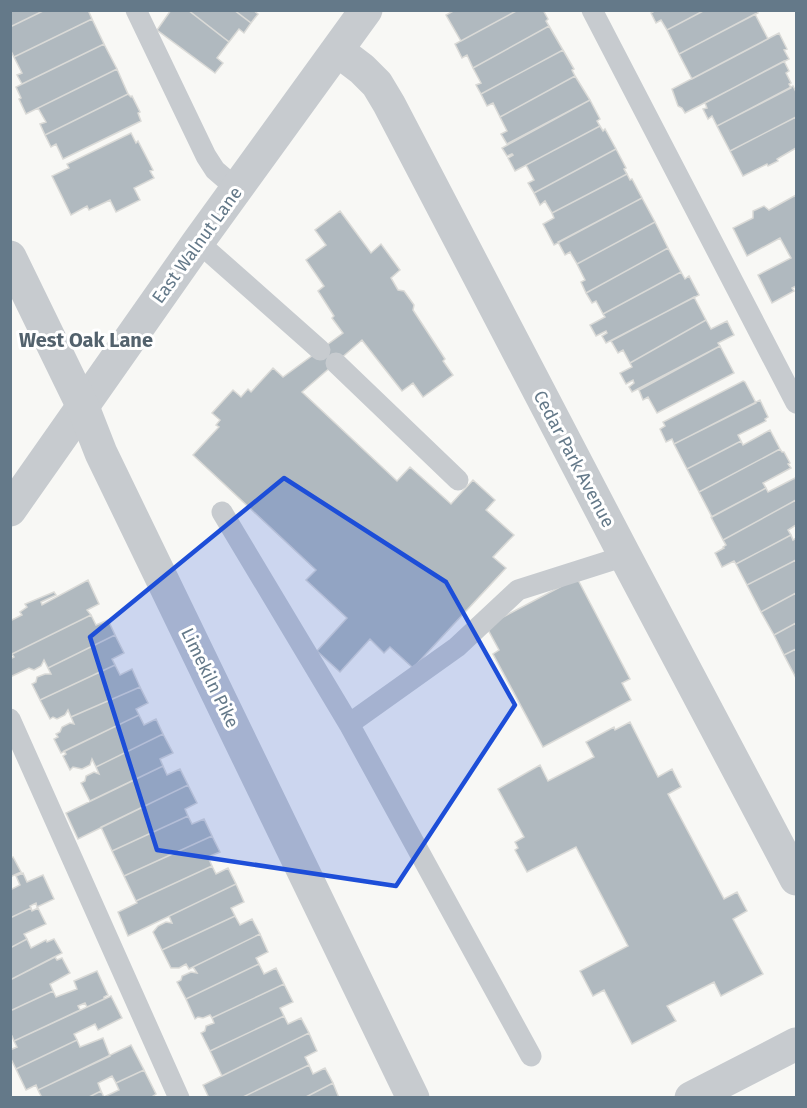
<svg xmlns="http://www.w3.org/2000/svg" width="807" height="1108" font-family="'Fira Sans',sans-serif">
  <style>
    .building { fill: #b0b9bf; stroke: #dadad7; stroke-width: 1.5 }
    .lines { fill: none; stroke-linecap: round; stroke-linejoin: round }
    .service { stroke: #c7cbcf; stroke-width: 21 }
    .minor { stroke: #c7cbcf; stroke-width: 33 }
    .tertiary { stroke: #c7cbcf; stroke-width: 33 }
    .marked { fill: #1d4ed8; fill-opacity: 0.2; stroke: #1d4ed8; stroke-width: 4.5; stroke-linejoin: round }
    .labels { text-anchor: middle; stroke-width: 6; stroke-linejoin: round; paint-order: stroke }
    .street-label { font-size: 18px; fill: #647989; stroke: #fff }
    .neighbourhood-label { font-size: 20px; font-weight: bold; fill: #53626d; stroke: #fff }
  </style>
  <rect width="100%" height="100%" fill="#f8f8f5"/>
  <path class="building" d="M10,10H45L10,27Z
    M45,10H88L92,19L14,57L10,49V27Z
    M171,10H188L229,42L217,58L223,63L215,73L157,30Z
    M188,10H234L251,23L244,33L239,29L229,42Z
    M234,10H253L258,14L251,23Z
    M455,10H518L461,41L446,15Z
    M518,10H543L548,19L546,21L549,26L473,68L467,55L462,58L455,44Z
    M705,10H757L758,13L679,54L667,30Z
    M705,10L667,30L661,20L656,23L651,13L656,10Z
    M755,14L768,39L692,79L679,54Z
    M92,19L104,44L22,84L17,75L22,73L14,57Z
    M549,26L563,50L481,94L476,85L481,83L473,68Z
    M779,33L787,49L784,50L789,59L685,113L682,108L678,106L672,89Z
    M104,44L117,69L26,114L19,99L21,98L16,87Z
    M563,50L574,69L572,70L575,76L500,117L493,103L487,106L481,94Z
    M784,61L789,71L786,73L791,83L789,84L791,88L717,126L712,116L708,119L703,109L707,108L705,103Z
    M117,69L128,94L45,135L40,124L46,122L38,108Z
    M575,76L590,100L507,144L501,134L507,131L500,117Z
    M793,86L796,92V117L730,151L717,126Z
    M128,94L131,97L132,96L140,112L138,113L141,121L63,159L56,144L51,147L45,135Z
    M590,100L600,119L597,121L600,126L515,171L508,158L513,155L512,154L507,156L502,148Z
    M796,117V148L777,159L778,161L768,166L767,164L743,176L730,151Z
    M600,126L603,131L605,129L616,149L534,193L528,183L534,180L526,165Z
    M131,133L136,143L138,141L153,170L150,171L154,178L134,188L140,200L116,212L110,200L89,210L87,206L71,215L52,176L69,168L67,164Z
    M616,149L626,168L624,169L627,174L552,213L545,201L540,205L534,193Z
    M627,174L630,180L632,179L642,198L554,245L543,224L554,218L552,213Z
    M796,195V286L792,288L794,291L772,303L758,275L791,258L780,238L747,256L733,228L753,218V211L764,206L769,210Z
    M642,198L655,222L577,264L570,252L565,255L558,242Z
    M340,211L371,253L381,244L400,270L391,278L398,290L404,291L414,305L413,310L445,359L443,361L453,375L423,397L413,383L402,391L362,340L302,392L397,481L410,467L451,504L473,480L495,500L486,510L514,535L493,557L506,568L413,668L390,647L384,653L370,639L340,672L317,651L347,618L306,580L316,570L193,455L219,427L216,425L220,420L212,413L233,390L241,397L248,389L251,392L273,368L283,377L343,333L332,318L334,316L318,291L324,286L306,260L326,245L315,230Z
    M655,222L668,248L586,293L581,282L585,280L577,264Z
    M668,248L681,272L603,314L596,301L592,303L586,293Z
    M681,272L685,279L689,276L699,295L606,343L602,336L607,333L606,331L596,336L590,325L605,317L603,314Z
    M694,297L706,320L630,363L623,350L618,353L611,341Z
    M706,320L711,329L727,321L734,335L718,343L720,346L632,392L629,387L634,383L633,380L626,384L620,373L632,367L630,363Z
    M720,346L734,373L657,413L648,397L643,400L639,390Z
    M743,381L745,382L756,403L674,444L672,439L666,442L660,429L665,426L663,422Z
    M760,400L768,417L765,419L766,421L738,435L741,441L687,469L674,444Z
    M770,430L780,449L699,492L687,469L741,441L743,445Z
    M780,449L782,452H784L790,463L788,464L791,468L763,483L766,488L712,517L699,492Z
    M795,478L796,480V500L723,540L711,517L766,488L768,492Z
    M796,500V525L788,530L791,535L736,564L734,561L722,567L715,553L724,548L723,547L726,545L723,540Z
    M791,535L793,540L796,538V560L747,585L736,564Z
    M796,560V593L761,612L747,585Z
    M577,578L630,679L622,683L631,700L543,747L493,654L499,650L486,626Z
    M88,580L99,604L87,610L91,615L12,654L10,650V617L12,620L22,615L20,612L27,607L25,604L54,592L56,595L41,602L42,605Z
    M796,593V623L774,635L761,612Z
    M91,615L96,625L108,620L115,635L48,668L44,660L41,666L34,670L29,668L10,677V659L14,657L12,654Z
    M796,623V649L784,655L774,635Z
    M115,635L124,653L112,659L115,665L40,700L32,684L36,682L37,677L45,674H51L48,668Z
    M796,649V678L784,655Z
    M115,665L120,675L132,669L140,687L71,717L68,710L65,715L57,719L53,717L50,719L40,700Z
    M140,687L148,703L136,709L139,715L61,753L54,739L58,737L56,734L60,732L62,727L70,723L74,724L71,717Z
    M139,715L144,725L156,719L163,734L96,767L92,759L90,765L82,769L73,767L70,770L63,756L66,754L64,751Z
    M630,722L658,777L672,769L681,787L668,794L724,899L737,892L747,911L733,919L763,974L721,996L714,982L667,1006L676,1021L632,1044L604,990L593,996L580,971L628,946L576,847L527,872L515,850L518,848L515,842L524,837L498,789L540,765L548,781L594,757L586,742L614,727L615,730Z
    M163,734L173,753L160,759L163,766L90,801L81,783L85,781L86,776L94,772L99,774L96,767Z
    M163,766L167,775L180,769L188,785L78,839L66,813Z
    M188,785L197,803L185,809L188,816L112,851L101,827Z
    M188,816L192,824L204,819L212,836L124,876L112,851Z
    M212,836L220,852L208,857L212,866L136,901L124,876Z
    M13,857L21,872L10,877V859Z
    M212,866L216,874L228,868L236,884L128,936L118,912L137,903L136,901Z
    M23,873L27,882L43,875L54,899L37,907L36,903L30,906L31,908L10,918V890L20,885L16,876Z
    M236,884L244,902L231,908L235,916L162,950L153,932L158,926L166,922L172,923L169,916Z
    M31,908L32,911L38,908L46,924L24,934L27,939L10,948V918Z
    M235,916L240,925L252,919L260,934L189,969L186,964L179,968H171L162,950Z
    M260,934L268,952L256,958L259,964L186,999L177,982L181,980L182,976L191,972L197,973L193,967Z
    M27,939L31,948L46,940L47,942L54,939L62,953L10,980V948Z
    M55,957L57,960L62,958L70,973L50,984L53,991L10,1011V980Z
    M259,964L264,974L276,968L284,984L212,1018L210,1015L203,1018L198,1017L195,1019L186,999Z
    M97,971L108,995L104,997V999L87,1007L85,1003L78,1006L80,1010L14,1041L12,1036L10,1037V1011L53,991L56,997L77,989L74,981Z
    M284,984L293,1002L280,1008L284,1016L210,1051L201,1033L205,1031L206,1026L214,1023L212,1018Z
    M111,996L122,1018L98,1030L95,1024L74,1034L77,1040L16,1069L10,1057V1050L17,1047L14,1041Z
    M284,1016L288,1024L301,1018L309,1033L222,1076L210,1051Z
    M309,1033L317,1051L305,1057L309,1065L241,1098H209L203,1085Z
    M103,1038L110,1056L38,1090L36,1085L26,1090L16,1069L77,1040L80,1047Z
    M131,1045L144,1070L116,1083L112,1076L98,1083L101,1091L87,1098H37L41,1096L38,1090Z
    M309,1065L313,1074L325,1068L333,1083L304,1098H241Z
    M144,1070L156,1094L150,1098H87L101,1091L104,1097L119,1090L116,1083Z
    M333,1083L339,1098H304Z"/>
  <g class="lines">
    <path class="service" d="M136,10L206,156L215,170L237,189
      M592,10L796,403
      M198,242L320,350
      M336,363L458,480
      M222,512L349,724
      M10,719L179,1098
      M531,1056L349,724L457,647L518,590L625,556"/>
    <path class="minor" d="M337,50L362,69L377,84L389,104L625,556L796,879
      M10,510L198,242L366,10
      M691,1098L796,1044"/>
    <path class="tertiary" d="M10,257L83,407L101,453L413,1098"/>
  </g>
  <path class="marked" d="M284,478L446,582L515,705L396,886L157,850L90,637Z"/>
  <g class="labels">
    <g class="street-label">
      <text transform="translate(197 245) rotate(-54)" y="6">East Walnut Lane</text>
      <text transform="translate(574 459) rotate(62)" y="6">Cedar Park Avenue</text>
      <text transform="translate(210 678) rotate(64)" y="6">Limekiln Pike</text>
    </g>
    <g class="neighbourhood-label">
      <text x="86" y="347">West Oak Lane</text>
    </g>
  </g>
  <rect width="807" height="1108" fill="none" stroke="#647989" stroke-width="24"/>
</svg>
